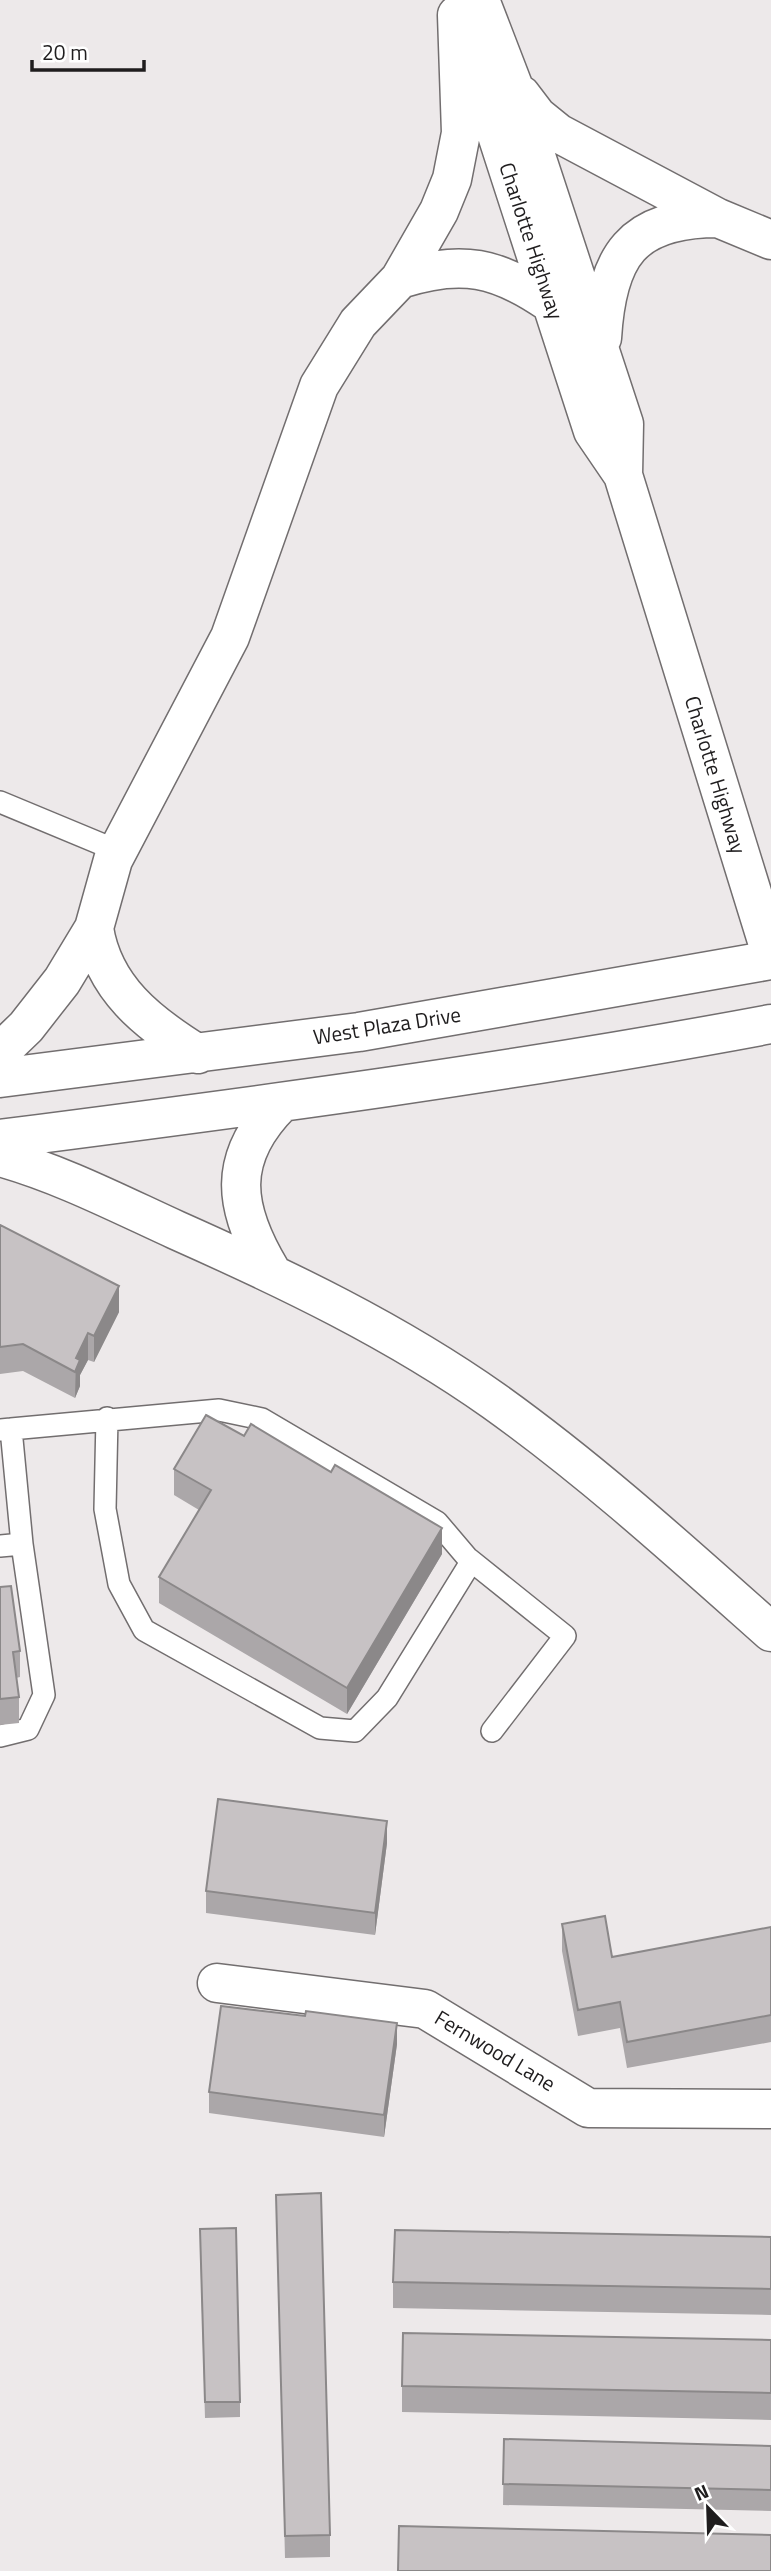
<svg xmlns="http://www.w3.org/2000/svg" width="771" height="2571" font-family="'Titillium Web',sans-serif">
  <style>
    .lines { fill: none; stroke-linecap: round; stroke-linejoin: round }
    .service-casing { stroke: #726e6f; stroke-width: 24 }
    .minor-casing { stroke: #726e6f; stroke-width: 41 }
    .primary-casing { stroke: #726e6f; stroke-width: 41 }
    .service { stroke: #fff; stroke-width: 21 }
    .minor { stroke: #fff; stroke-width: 38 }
    .primary { stroke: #fff; stroke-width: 38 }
    .wall { fill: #aba7a9 }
    .shaded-wall { fill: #8b8889 }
    .building { fill: #c7c2c4; stroke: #8b8889; stroke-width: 2 }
    .labels { text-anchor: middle; stroke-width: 6; stroke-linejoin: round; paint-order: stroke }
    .street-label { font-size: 21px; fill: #1f1d1e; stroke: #fff }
  </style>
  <rect width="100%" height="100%" fill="#ede9ea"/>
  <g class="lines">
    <g class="service-casing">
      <path id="service" d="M0,802L118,851
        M11,1429L219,1410L262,1419L437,1522L471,1562L387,1698L355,1731L320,1728L144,1630L119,1584L105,1509L107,1418
        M0,1430L11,1429L22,1544L0,1546
        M469,1559L565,1636L492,1731
        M0,1736L28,1729L44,1695L22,1544"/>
    </g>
    <g class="minor-casing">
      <path id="minor" d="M217,1983L425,2009L588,2108L771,2109"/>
    </g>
    <g class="primary-casing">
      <path id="primary" d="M480,0L512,83L624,424L623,475L771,954
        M472,58L593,431L623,475
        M521,95L537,116L558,133L718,218L771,240
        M400,279C461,259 498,267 550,303
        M602,338C607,256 631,218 718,218
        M94,928C103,988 148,1023 198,1054
        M0,1052L26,1027L62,981L94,928L113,860L230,637L319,386L358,323L400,279L439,211L452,179L461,133L457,15
        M0,1078L359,1032L771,960
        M0,1139C258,1106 515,1072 771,1024
        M0,1157C61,1174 119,1204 176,1230C286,1279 395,1331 494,1401C592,1471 681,1552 771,1632
        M271,1271C233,1208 226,1158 281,1103"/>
    </g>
    <use href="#service" class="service"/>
    <use href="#minor" class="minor"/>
    <use href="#primary" class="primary"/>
  </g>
  <path class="wall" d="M0,1225L119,1312L94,1362L88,1360L80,1375V1386L75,1398L23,1371L0,1374Z
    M174,1469L442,1554L347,1714L159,1603V1577L199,1510L174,1495Z
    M0,1587L20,1651V1677L16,1678L19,1697V1723L0,1725Z
    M387,1843L375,1935L206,1913V1891Z
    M562,1924L612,1957L771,1927V2042L627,2068L620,2028L578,2036L562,1951Z
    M397,2044L384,2137L209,2113V2092Z
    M276,2195L330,2535V2557L285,2558Z
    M771,2237V2315L393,2308V2282Z
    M200,2245L240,2402V2417L205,2418Z
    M771,2340V2420L402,2412V2386Z
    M504,2439L771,2446V2511L503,2505Z"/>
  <path class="shaded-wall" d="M119,1286V1312L94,1362V1336Z
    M88,1333V1360L80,1375V1386L75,1398L76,1358Z
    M442,1528V1554L347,1714V1688Z
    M387,1821V1843L375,1935V1913Z
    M397,2023V2044L384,2137V2115Z"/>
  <path class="building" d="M0,1225L119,1286L94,1336L88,1333L76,1358L80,1360L75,1372L23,1344L0,1347Z
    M206,1415L244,1436L251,1424L331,1472L335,1465L442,1528L347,1688L159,1577L211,1490L174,1469Z
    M11,1586L20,1651L13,1652L19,1697L0,1699V1587Z
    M218,1799L387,1821L375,1913L206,1891Z
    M605,1916L612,1957L771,1927V2015L627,2042L620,2002L578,2010L562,1924Z
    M221,2006L305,2016L306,2011L397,2023L384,2115L209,2092Z
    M321,2193L330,2535L285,2536L276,2195Z
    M236,2228L240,2402H205L200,2229Z
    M395,2230L771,2237V2289L393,2282Z
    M403,2333L771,2340V2393L402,2386Z
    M504,2439L771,2446V2490L503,2484Z
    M399,2526L771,2535V2571H398Z"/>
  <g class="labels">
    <g class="street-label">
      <text transform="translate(531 241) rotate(72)" y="7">Charlotte Highway</text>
      <text transform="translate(715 775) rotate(73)" y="7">Charlotte Highway</text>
      <text transform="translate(387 1026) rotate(-9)" y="7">West Plaza Drive</text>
      <text transform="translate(495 2051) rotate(31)" y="7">Fernwood Lane</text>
    </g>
  </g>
  <g transform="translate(708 2508) rotate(337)" stroke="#ffffff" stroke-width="5" paint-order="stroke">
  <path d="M0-5L12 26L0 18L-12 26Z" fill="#1f1d1e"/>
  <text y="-10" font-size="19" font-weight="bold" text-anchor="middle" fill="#1f1d1e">N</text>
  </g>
  <path d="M32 60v10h112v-10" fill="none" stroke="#1f1d1e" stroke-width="3.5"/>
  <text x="42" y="60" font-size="21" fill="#1f1d1e" stroke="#ffffff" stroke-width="5" paint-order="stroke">20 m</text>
</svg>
